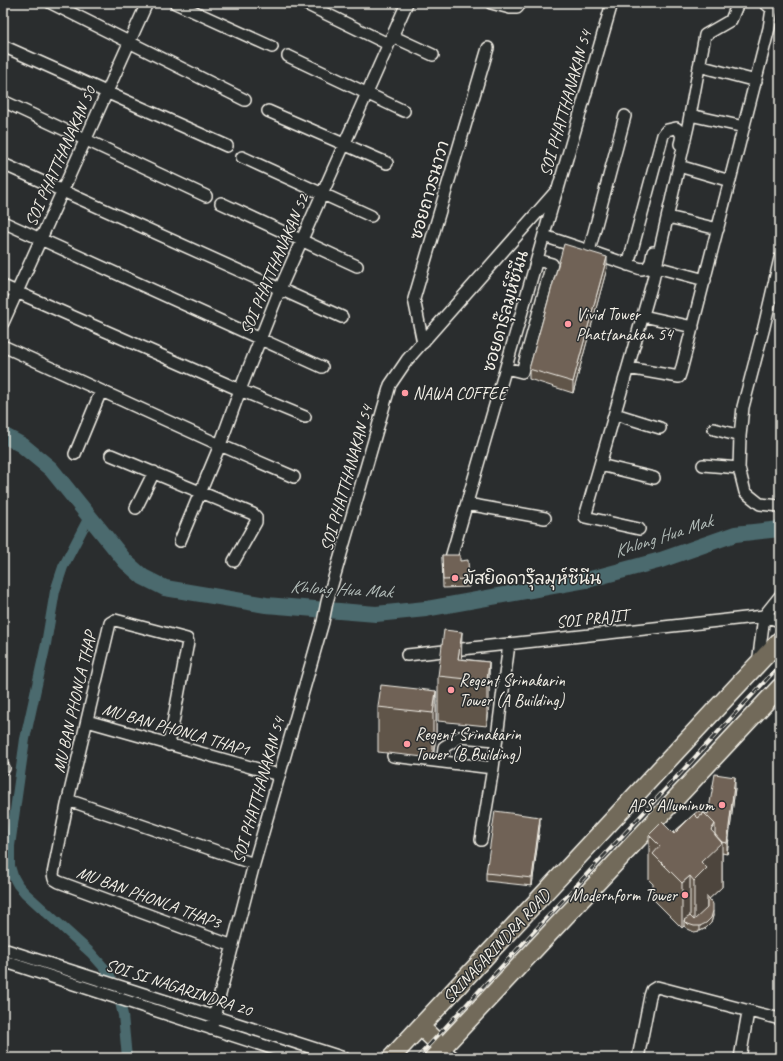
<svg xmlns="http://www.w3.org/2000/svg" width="783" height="1061" font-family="Caveat,'Playpen Sans Thai',sans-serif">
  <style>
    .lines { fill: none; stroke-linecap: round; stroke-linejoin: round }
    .canal { stroke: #4c6a6e; stroke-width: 10 }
    .river { stroke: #4c6a6e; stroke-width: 16 }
    .minor-casing { stroke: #f4f1e8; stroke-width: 14 }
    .primary-casing { stroke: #f4f1e8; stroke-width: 20 }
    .minor { stroke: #2a2d2e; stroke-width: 11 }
    .primary { stroke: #726b5a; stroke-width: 17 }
    .rail-casing { stroke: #f4f1e8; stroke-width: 4 }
    .rail { stroke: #2a2d2e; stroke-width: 2.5; stroke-dasharray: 8; stroke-linecap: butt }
    .wall { fill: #60544a; stroke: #f4f1e8 }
    .shaded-wall { fill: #4e453c; stroke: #f4f1e8 }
    .building { fill: #706256; stroke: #f4f1e8 }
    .poi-dot { fill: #ff9aa2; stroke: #2a2d2e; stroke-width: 1.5 }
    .labels { text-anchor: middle; stroke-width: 3; stroke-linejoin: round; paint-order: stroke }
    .street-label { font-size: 17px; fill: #f4f1e8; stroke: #2a2d2e }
    .poi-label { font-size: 17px; fill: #f4f1e8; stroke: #2a2d2e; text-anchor: start }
    .water-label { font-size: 18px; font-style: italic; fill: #b1bbb7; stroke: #2a2d2e }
  </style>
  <rect width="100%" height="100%" fill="#2a2d2e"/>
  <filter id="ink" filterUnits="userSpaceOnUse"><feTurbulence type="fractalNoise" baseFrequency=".025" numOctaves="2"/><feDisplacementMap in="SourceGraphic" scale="8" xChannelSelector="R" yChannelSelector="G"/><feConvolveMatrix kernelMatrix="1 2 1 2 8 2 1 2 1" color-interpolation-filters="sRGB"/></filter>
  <g filter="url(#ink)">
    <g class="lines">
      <path class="canal" d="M89,517L63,567L55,591L46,644L25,739L10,846V866L13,876L18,885L25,893L91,953L108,972L117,990L123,1015L127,1058"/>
      <path class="river" d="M3,435L22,445L51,469L126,562L143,577L165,588L266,605L376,614L426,609L587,580L661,560L735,534L780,529"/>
      <g class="minor-casing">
        <path id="minor" d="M51,3L245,100
          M175,3L272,47
          M304,3L388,44
          M491,3L510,8H517L521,3
          M392,36L433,55
          M3,46L227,146
          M288,56L404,111
          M699,66L756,81
          M3,101L206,196
          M268,111L387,163
          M690,115L744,127
          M242,157L371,216
          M3,164L342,317
          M679,166L730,181
          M221,203L357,266
          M668,217L718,229
          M3,222L322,367
          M544,236L589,251L641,269L647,268L651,262L653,252
          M589,251L625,116
          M780,258L764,327L743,407L740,436L739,468L745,492L760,504L780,506
          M628,265L663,135L667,130L676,128C683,133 682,137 680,144
          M656,267L705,280
          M3,286L240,390L305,417
          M643,316L693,327
          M3,323L147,3
          M423,343L414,299L488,48
          M3,346L220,445L294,477
          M506,368L522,372L552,264L537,260
          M628,368L679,377L681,371L769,28L772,9L765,3
          M615,414L660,428
          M714,429L740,436
          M75,454L101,391
          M111,455L253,514L256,517V522L234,561
          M600,465L654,478
          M703,465L739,468
          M467,504L545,518
          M136,508L154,472
          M639,529L585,517L653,280L688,126L705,35L731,20L738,3
          M180,541L220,445L240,390L280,289L407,3
          M451,558L556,193
          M407,655L764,616L780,621
          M758,664L764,616L780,596
          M87,721L279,775
          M169,745L188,642L187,639L115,620L110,623L68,800L53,874L54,879L59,882L233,946
          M393,756L493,768
          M442,762L444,747L460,737L496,740
          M3,767L4,768
          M68,800L254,864
          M481,840L493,768L509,644
          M3,949L344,1058
          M3,961L302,1058
          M211,1029L254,864L323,622L327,602L390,385L407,360L558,189L612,3
          M442,1047L454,1058
          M638,1058L650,996L652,990L657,987L780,1019
          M740,1058L748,1012"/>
      </g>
      <g class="primary-casing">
        <path id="primary" d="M421,1027L442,1047
          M391,1058L780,640
          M433,1058L780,687"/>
      </g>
      <use href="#minor" class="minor"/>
      <use href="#primary" class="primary"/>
      <g class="rail-casing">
        <path id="rail" d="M417,1058L780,665"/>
      </g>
      <use href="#rail" class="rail"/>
    </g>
    <path class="wall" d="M607,268L573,393L529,379V369Z
      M442,555L460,561L469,579V587L443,588Z
      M462,659L489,662V707L487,726L438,721V676Z
      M436,691V736L433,758L378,752V707Z
      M735,788L727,854L722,853V887L709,899L713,916L711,923L706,928L700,931L694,932L688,929L684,926L682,928L653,899V884L649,880V835L673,833L694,814H708Z
      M540,825L532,886L486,881V873Z"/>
    <path class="shaded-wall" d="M607,257V268L573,393V382Z
      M462,632L461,678L458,659Z
      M489,662V707L487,726V681Z
      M436,691V736L433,758V713Z
      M735,777V788L727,854V843Z
      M540,817V825L532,886V878Z
      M715,824L722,842V887L707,901V913L694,926V881L711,830Z
      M690,876V921L684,920V926L682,928V883Z
      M713,911V916L711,923L706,928L700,931V926Z"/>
    <path class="building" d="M564,244L607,257L573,382L529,369Z
      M442,555H460V561L468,560L469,579L443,580Z
      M444,630L462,632L458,659L489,662L487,681L438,676Z
      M381,685L436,691L433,713L378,707Z
      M715,774L735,777L727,843L721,842L715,835V824L704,813L698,818L694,814L698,811L708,814Z
      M495,811L540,817L532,878L486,873Z
      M704,813L715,824L711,830L722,842L701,862L707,868L694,881L690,876L682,883L653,854L660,846L649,835L662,822L674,834L694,814L698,818Z
      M688,820L674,834L673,833Z
      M707,896L713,904V911L711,918L706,923L700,926H694L688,924L684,920L690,916L694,920L707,908Z"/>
  </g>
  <g class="poi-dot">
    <circle cx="568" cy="324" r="4"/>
    <circle cx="405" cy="393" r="4"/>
    <circle cx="455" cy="578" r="4"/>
    <circle cx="451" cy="690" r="4"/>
    <circle cx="407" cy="744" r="4"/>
    <circle cx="722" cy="805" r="4"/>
    <circle cx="685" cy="895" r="4"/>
  </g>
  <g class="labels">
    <g class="street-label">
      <text transform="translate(565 103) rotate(-74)" y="6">SOI PHATTHANAKAN 54</text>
      <text transform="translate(60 156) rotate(-66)" y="6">SOI PHATTHANAKAN 50</text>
      <text transform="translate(429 190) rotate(-74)" y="6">ซอยถาวรนาวา</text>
      <text transform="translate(274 264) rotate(-67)" y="6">SOI PHATTHANAKAN 52</text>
      <text transform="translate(505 311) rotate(-74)" y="6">ซอยดารุ๊ลมุห์ซีนีน</text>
      <text transform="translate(346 478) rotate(-74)" y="6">SOI PHATTHANAKAN 54</text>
      <text transform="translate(592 618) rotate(-6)" y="6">SOI PRAJIT</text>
      <text transform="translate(74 702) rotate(-77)" y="6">MU BAN PHONLA THAP</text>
      <text transform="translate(176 729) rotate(16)" y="6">MU BAN PHONLA THAP1</text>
      <text transform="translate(258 790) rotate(-74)" y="6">SOI PHATTHANAKAN 54</text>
      <text transform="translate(149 897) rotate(20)" y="6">MU BAN PHONLA THAP3</text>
      <text transform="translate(496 946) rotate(-47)" y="6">SRINAGARINDRA ROAD</text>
      <text transform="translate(179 987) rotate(18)" y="6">SOI SI NAGARINDRA 20</text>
    </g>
    <g class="poi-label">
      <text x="576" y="320">Vivid Tower<tspan x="576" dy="20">Phattanakan 54</tspan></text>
      <text x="413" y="399">NAWA COFFEE</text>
      <text x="463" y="584">มัสยิดดารุ๊ลมุห์ซีนีน</text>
      <text x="459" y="686">Regent Srinakarin<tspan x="459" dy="20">Tower (A Building)</tspan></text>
      <text x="415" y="740">Regent Srinakarin<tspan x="415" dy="20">Tower (B Building)</tspan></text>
      <text x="714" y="811" text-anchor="end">APS Alluminum</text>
      <text x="677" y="901" text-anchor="end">Modernform Tower</text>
    </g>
    <g class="water-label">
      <text transform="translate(663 536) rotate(-18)" y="6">Khlong Hua Mak</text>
      <text transform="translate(341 589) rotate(3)" y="6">Khlong Hua Mak</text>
    </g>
  </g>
  <rect width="783" height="1061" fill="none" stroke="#2a2d2e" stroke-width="16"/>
  <rect x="8" y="8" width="767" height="1045" fill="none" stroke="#f4f1e8" stroke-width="1.5" filter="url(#ink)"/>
</svg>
